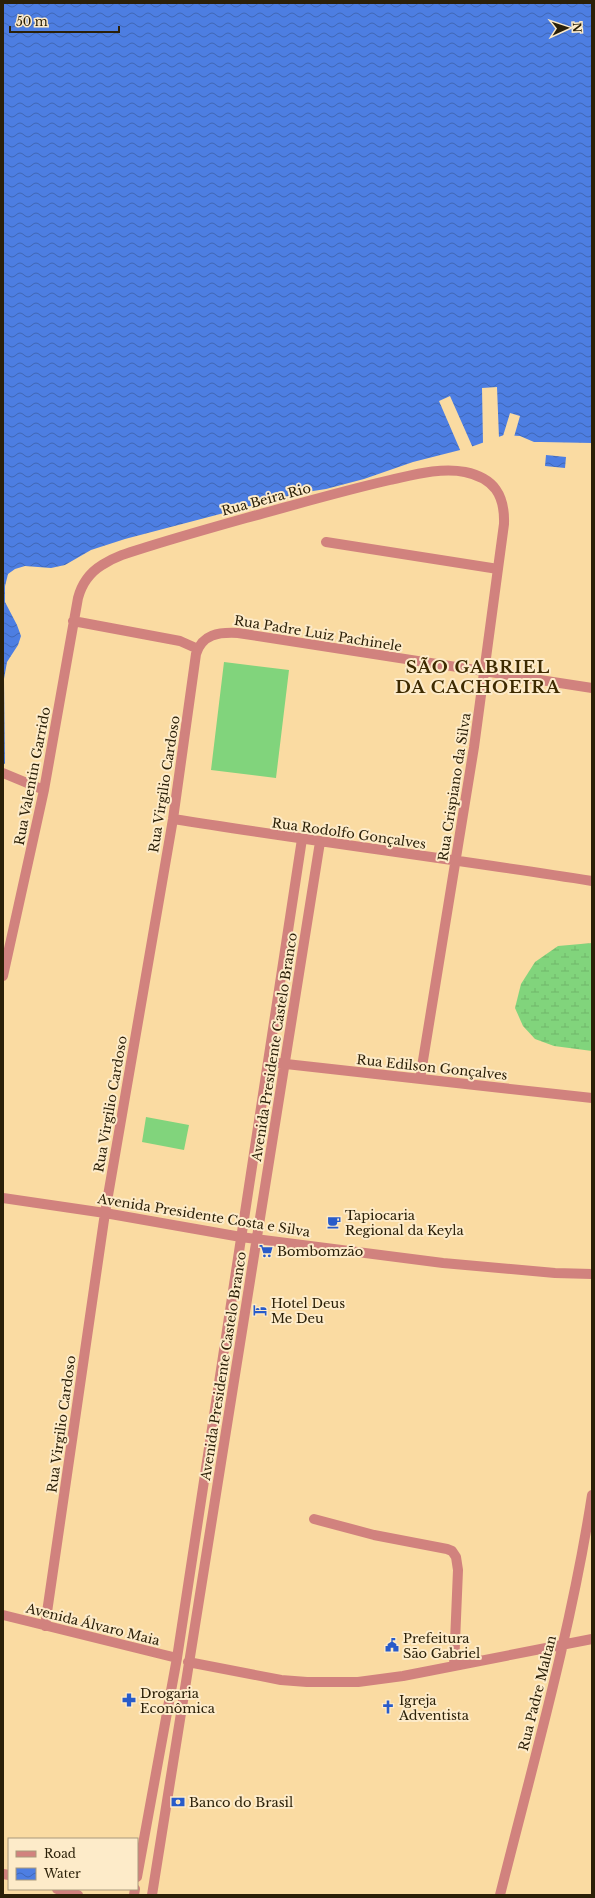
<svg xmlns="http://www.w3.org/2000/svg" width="595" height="1898" font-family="'Libre Baskerville',serif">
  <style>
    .wetland { fill: url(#wetland-marsh) }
    .pitch { fill: #81d47c }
    .water { fill: url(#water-waves) }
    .pier { fill: #fadba2 }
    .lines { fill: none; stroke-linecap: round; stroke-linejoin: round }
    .minor { stroke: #d1827e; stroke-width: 10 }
    .labels { text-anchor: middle; stroke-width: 4; stroke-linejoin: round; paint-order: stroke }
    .street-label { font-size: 13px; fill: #2b2008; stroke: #fdebc9 }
    .poi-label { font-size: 13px; fill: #2b2008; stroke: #fdebc9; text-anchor: start }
    .district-label { font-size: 17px; font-weight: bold; letter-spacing: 1px; fill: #3d2a00; stroke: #fdebc9 }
  </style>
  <defs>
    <pattern id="wetland-marsh" width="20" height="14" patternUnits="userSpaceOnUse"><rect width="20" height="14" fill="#81d47c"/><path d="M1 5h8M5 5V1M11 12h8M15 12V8" fill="none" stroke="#70b66a"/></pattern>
    <pattern id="water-waves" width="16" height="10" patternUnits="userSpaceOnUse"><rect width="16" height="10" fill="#4d7ee2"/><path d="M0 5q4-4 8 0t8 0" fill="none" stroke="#4067b5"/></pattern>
  </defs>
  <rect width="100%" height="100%" fill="#fadba2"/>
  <path class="wetland" d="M592,943V1051L554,1046L535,1039L523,1026L515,1008L521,984L535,962L558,946Z"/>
  <path class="pitch" d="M224,662L289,670L276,778L211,770Z
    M146,1117L189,1125L184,1150L142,1142Z"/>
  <path class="water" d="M3,3H592V443L541,442H534L520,436L504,435L468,448L413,462L364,479L326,489L300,493L125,539L91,550L65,565L51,568L25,566L15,569L8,574L5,586V602L17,625L21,636L18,645L7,662L4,679L5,764L3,763Z
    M546,455L566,457L565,468L545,466Z"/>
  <path class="pier" d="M497,387L499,438L483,444L482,388Z
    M450,396L473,448L461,452L439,401Z
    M510,413L520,416L514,437L503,436Z"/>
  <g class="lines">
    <path class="minor" d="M326,542L498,569
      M73,621L180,641L198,649
      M3,773L44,790
      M173,819C312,841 452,859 592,881
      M3,976L44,790L78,598C82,583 89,573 102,565C117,555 134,551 150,546C182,536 214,527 246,518C294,505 342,491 390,480C413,475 441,467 465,472C494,478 505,495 504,524L474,747L420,1079
      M268,1062L592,1098
      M3,1198L105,1213L241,1237L443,1263L555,1273L592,1274
      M314,1519L374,1535L447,1549L452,1551L456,1557L458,1570L454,1666
      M3,1615L177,1658
      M45,1626L105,1213L173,819L196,654C202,634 219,632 238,633L592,688
      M188,1662L281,1680L307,1682H358L403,1676L592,1639
      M3,1874L9,1875
      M137,1877L177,1658L302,839
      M57,1889L78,1895
      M134,1895L135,1889
      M152,1895L320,842
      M500,1895C533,1763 571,1631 592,1495"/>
  </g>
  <defs>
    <g id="cafe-bare" transform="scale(1.08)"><path d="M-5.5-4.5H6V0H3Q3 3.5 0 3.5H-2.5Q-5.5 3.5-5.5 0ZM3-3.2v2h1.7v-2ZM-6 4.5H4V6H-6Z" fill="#285bc9" stroke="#fdebc9" stroke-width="2.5" paint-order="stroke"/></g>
    <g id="supermarket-bare" transform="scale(1.08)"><path d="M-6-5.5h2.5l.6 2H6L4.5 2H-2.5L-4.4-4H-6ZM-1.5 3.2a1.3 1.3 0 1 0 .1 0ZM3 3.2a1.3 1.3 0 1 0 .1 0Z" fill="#285bc9" stroke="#fdebc9" stroke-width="2.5" paint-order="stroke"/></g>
    <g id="hotel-bare" transform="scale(1.08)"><path d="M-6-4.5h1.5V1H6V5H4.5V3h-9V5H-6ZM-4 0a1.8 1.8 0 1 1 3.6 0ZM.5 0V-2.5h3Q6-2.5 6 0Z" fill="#285bc9" stroke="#fdebc9" stroke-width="2.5" paint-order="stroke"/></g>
    <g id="civic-bare" transform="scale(1.08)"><path d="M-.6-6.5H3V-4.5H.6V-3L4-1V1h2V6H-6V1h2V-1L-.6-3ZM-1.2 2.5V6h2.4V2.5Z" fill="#285bc9" stroke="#fdebc9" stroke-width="2.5" paint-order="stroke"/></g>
    <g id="pharmacy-bare" transform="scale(1.08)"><path d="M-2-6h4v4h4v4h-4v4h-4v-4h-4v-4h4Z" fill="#285bc9" stroke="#fdebc9" stroke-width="2.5" paint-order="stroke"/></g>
    <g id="church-bare" transform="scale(1.08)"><path d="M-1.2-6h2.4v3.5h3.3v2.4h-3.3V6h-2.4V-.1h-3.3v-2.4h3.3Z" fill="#285bc9" stroke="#fdebc9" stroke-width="2.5" paint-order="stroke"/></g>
    <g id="bank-bare" transform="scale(1.08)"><path d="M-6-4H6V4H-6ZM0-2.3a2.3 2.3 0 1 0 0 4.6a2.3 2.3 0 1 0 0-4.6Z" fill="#285bc9" stroke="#fdebc9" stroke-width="2.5" paint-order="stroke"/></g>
  </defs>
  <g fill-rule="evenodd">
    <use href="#cafe-bare" x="334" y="1222"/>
    <use href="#supermarket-bare" x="266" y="1251"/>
    <use href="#hotel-bare" x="260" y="1310"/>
    <use href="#civic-bare" x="392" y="1645"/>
    <use href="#pharmacy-bare" x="129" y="1700"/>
    <use href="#church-bare" x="388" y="1707"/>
    <use href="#bank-bare" x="178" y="1802"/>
  </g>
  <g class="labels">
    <g class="street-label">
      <text transform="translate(266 499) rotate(-15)" y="5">Rua Beira Rio</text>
      <text transform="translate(318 633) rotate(9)" y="5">Rua Padre Luiz Pachinele</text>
      <text transform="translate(32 776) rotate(-79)" y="5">Rua Valentin Garrido</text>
      <text transform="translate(164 784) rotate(-81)" y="5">Rua Virgilio Cardoso</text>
      <text transform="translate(454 787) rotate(-81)" y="5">Rua Crispiano da Silva</text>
      <text transform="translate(349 833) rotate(8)" y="5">Rua Rodolfo Gonçalves</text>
      <text transform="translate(274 1047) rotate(-81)" y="5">Avenida Presidente Castelo Branco</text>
      <text transform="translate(432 1067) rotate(6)" y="5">Rua Edilson Gonçalves</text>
      <text transform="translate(110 1104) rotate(-80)" y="5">Rua Virgilio Cardoso</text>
      <text transform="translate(204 1215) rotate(9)" y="5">Avenida Presidente Costa e Silva</text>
      <text transform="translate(223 1366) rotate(-81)" y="5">Avenida Presidente Castelo Branco</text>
      <text transform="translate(61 1424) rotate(-82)" y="5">Rua Virgilio Cardoso</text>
      <text transform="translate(93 1624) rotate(14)" y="5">Avenida Álvaro Maia</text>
      <text transform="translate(537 1693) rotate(-76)" y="5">Rua Padre Maltan</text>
    </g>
    <g class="poi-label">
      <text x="345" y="1220">Tapiocaria<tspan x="345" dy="15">Regional da Keyla</tspan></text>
      <text x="277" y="1256">Bombomzão</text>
      <text x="271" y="1308">Hotel Deus<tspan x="271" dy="15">Me Deu</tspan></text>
      <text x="403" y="1643">Prefeitura<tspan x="403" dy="15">São Gabriel</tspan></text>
      <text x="140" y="1698">Drogaria<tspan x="140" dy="15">Econômica</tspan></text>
      <text x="399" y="1705">Igreja<tspan x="399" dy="15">Adventista</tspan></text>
      <text x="189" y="1807">Banco do Brasil</text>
    </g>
    <g class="district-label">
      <text x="478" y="673">SÃO GABRIEL<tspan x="478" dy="20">DA CACHOEIRA</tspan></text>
    </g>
  </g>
  <rect width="595" height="1898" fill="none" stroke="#2b2008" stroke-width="8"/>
  <rect x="8" y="1838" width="130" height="52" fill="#fdebc9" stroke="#a99a7c"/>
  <rect x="16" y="1851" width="20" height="6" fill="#d1827e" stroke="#a99a7c"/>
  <text x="44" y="1858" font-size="12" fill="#2b2008">Road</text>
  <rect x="16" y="1868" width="20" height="12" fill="url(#water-waves)" stroke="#a99a7c"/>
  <text x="44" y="1878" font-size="12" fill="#2b2008">Water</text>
  <g transform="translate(567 28) rotate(87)" stroke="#fdebc9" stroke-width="3" paint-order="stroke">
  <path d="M0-3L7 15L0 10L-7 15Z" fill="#2b2008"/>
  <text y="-6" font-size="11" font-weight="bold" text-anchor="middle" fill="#2b2008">N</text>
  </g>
  <path d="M10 26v6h109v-6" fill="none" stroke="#2b2008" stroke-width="2"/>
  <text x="16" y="26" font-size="12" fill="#2b2008" stroke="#fdebc9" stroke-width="3" paint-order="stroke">50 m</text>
</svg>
